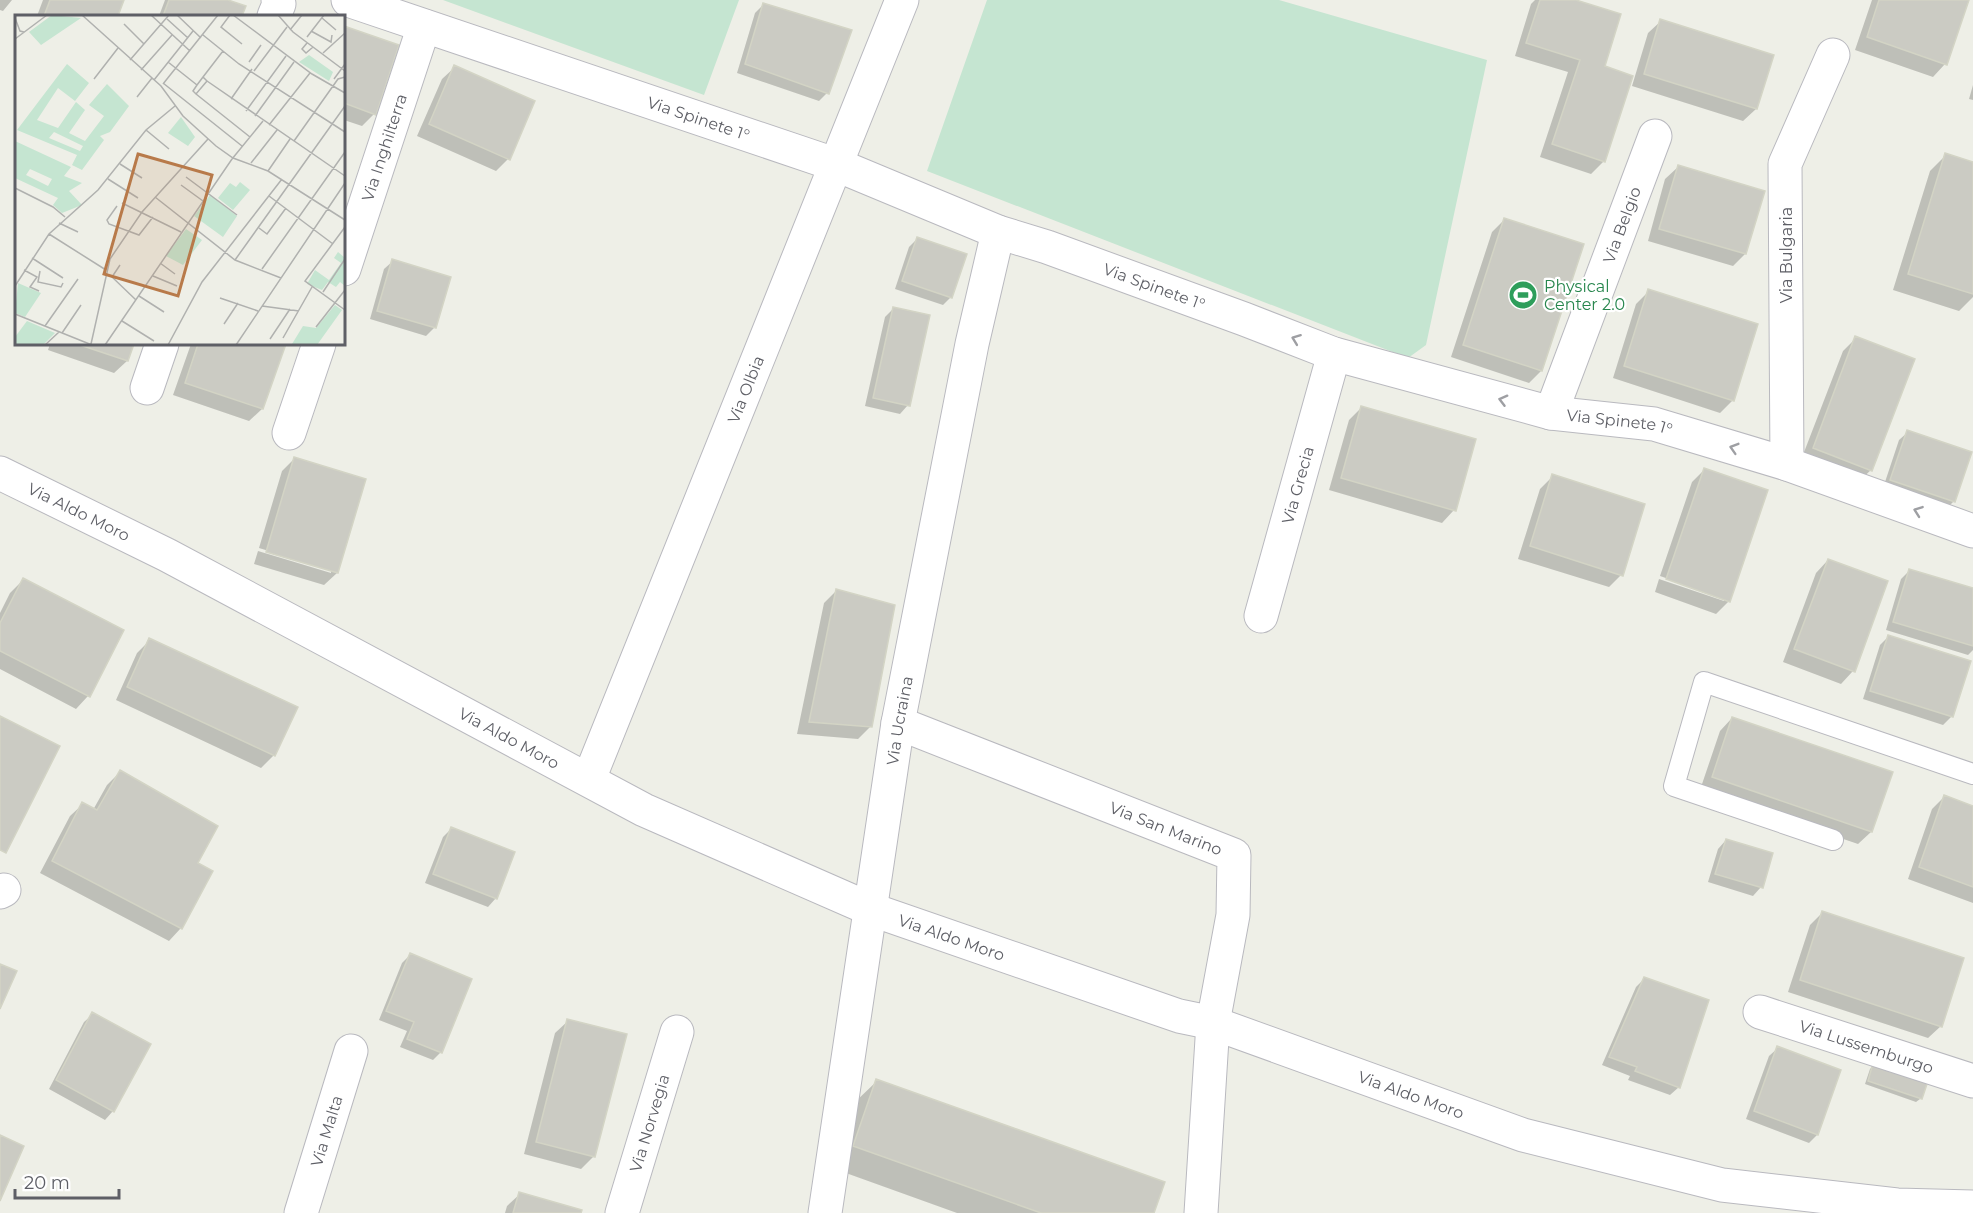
<svg xmlns="http://www.w3.org/2000/svg" width="1973" height="1213" font-family="Montserrat,sans-serif">
  <style>
    .green { fill: #c5e5d1 }
    .shadow { fill: #0003 }
    .building { fill: #cbcbc3; stroke: #d3d4c5; stroke-width: 1.5 }
    .lines { fill: none; stroke-linecap: round; stroke-linejoin: round }
    .lane-casing { stroke: #b9b9bf; stroke-width: 22 }
    .street-casing { stroke: #b9b9bf; stroke-width: 35 }
    .lane { stroke: #fff; stroke-width: 20 }
    .street { stroke: #fff; stroke-width: 33 }
    .oneway { stroke: #9e9fa3 }
    .labels { text-anchor: middle; stroke-width: 4.5; stroke-linejoin: round; paint-order: stroke }
    .street-label { font-size: 16px; fill: #5e5f66; stroke: #fff }
    .leisure-label { font-size: 16px; fill: #27864d; stroke: #fff; text-anchor: start }
    .inset-road { fill: none; stroke: #b0b1af; stroke-width: 1.5 }
    .view { fill: #b87a4a; fill-opacity: 0.15; stroke: #b87a4a; stroke-width: 3 }
    .inset-edge { fill: none; stroke: #5e5f66; stroke-width: 3 }
  </style>
  <rect width="100%" height="100%" fill="#eeefe7"/>
  <path class="green" d="M443,0H739L704,95Z
    M987,0H1279L1487,60L1426,345L1408,358L927,171Z"/>
  <path class="shadow" d="M0,0H12L3,11L0,10Z
    M43,0H122L116,16H37Z
    M165,0H224L244,7L241,16H159Z
    M1535,0H1571L1603,67L1604,161L1591,174L1540,157L1568,72L1515,56L1531,4Z
    M1872,0H1968L1945,64L1933,77L1855,50Z
    M763,5L827,93L819,101L737,73L755,13Z
    M1661,21L1773,56L1756,109L1743,121L1632,86L1648,33Z
    M344,27L398,46L374,114L362,126L344,120Z
    M455,67L508,159L496,171L417,136L442,79Z
    M1973,85V100L1969,99Z
    M1946,155L1973,163V297L1959,311L1893,290L1930,171Z
    M1678,167L1745,254L1733,266L1648,241L1665,179Z
    M1504,220L1541,371L1529,383L1451,357L1492,232Z
    M917,239L951,297L943,305L895,289L909,247Z
    M393,261L449,278L434,328L426,336L370,319L384,269Z
    M1649,291L1733,400L1720,413L1613,378L1636,304Z
    M893,309L908,405L900,414L865,406L885,317Z
    M1856,338L1871,470L1858,482L1801,460L1843,351Z
    M50,344H133L127,361L114,373L48,350Z
    M191,344H284L262,409L249,421L173,395Z
    M1362,407L1454,510L1442,523L1329,490L1349,420Z
    M1908,432L1954,501L1945,510L1883,488L1899,440Z
    M295,458L364,480L337,573L324,585L254,564L258,551L331,573V570L259,548L282,471Z
    M1704,470L1729,601L1716,614L1655,592L1659,579L1724,601V598L1660,576L1692,482Z
    M1553,476L1621,575L1609,587L1518,559L1540,489Z
    M1828,560L1853,671L1841,684L1783,662L1816,573Z
    M1910,570L1973,590V650L1968,655L1886,630L1901,579Z
    M23,580L122,631L88,696L76,709L0,669V613L10,593Z
    M836,591L870,727L858,739L797,734L824,603Z
    M1888,637L1952,716L1943,725L1863,699L1880,645Z
    M150,640L274,755L261,768L116,700L137,653Z
    M1732,718L1891,773L1871,832L1858,844L1700,790L1720,731Z
    M120,772L196,863L181,928L169,941L40,873L70,816L83,804L93,810L107,785Z
    M1944,797L1973,807V903L1908,879L1932,809Z
    M451,829L496,898L488,907L425,883L443,837Z
    M1726,840L1761,887L1753,896L1708,882L1718,849Z
    M1822,913L1941,1026L1928,1038L1788,992L1810,925Z
    M410,955L441,1052L433,1060L400,1047L407,1031L379,1020L402,963Z
    M1644,979L1679,1087L1670,1095L1628,1080L1630,1076L1602,1065L1636,987Z
    M93,1014L113,1111L105,1120L49,1089L84,1022Z
    M568,1021L594,1156L581,1169L524,1154L555,1033Z
    M1778,1048L1817,1135L1809,1143L1746,1119L1769,1056Z
    M1874,1065L1926,1082L1920,1099L1916,1102L1865,1084L1870,1069Z
    M877,1081L1152,1213H957L832,1168L854,1103Z
    M520,1194L579,1213H505L507,1206Z"/>
  <path class="building" d="M50,0H124L118,16H44Z
    M169,0H228L246,6L242,16H163Z
    M1540,0H1576L1621,14L1605,66L1633,76L1605,162L1552,144L1580,60L1526,43Z
    M1879,0H1969L1947,65L1867,37Z
    M763,3L852,30L829,94L745,64Z
    M1660,19L1774,55L1757,109L1644,74Z
    M344,26L399,45L376,115L344,103Z
    M454,65L535,101L510,160L429,124Z
    M1945,153L1973,162V294L1908,274Z
    M1678,165L1765,191L1746,254L1659,229Z
    M1504,218L1584,244L1542,371L1463,345Z
    M917,237L967,254L952,298L902,281Z
    M392,259L451,277L436,328L377,311Z
    M1648,289L1758,324L1734,401L1624,366Z
    M893,307L930,315L910,406L873,398Z
    M1855,336L1915,359L1872,471L1813,448Z
    M77,344H134L128,361Z
    M198,344H286L263,409L185,383Z
    M1361,406L1476,439L1456,511L1341,478Z
    M1907,430L1972,452L1955,502L1890,480Z
    M294,457L366,479L338,573L266,552Z
    M1704,468L1768,490L1730,602L1666,579Z
    M1552,474L1645,504L1623,576L1530,546Z
    M1828,559L1888,581L1855,672L1794,649Z
    M1909,569L1973,588V646L1893,622Z
    M23,578L124,630L90,697L0,651V623Z
    M836,589L895,605L872,727L809,722Z
    M1888,635L1971,661L1953,717L1870,691Z
    M149,638L298,707L275,756L127,687Z
    M0,716L60,746L6,853L0,850Z
    M1732,717L1893,772L1872,832L1712,777Z
    M120,770L218,826L198,863L213,871L182,929L52,861L82,802L97,810Z
    M1944,795L1973,806V887L1919,867Z
    M451,827L515,852L497,899L433,874Z
    M1726,839L1773,853L1763,888L1715,874Z
    M1822,911L1964,958L1942,1027L1800,980Z
    M410,953L472,979L442,1053L407,1039L414,1022L386,1011Z
    M0,964L17,971L0,1009Z
    M1644,977L1709,1000L1680,1088L1635,1071L1637,1067L1609,1057Z
    M92,1012L151,1044L114,1112L56,1080Z
    M567,1019L627,1034L595,1157L536,1142Z
    M1777,1046L1841,1070L1818,1135L1754,1111Z
    M1873,1063L1928,1081L1922,1099L1868,1081Z
    M876,1079L1165,1182L1154,1213H1041L853,1146Z
    M0,1135L24,1146L0,1201Z
    M519,1192L582,1210L581,1213H513Z"/>
  <g class="lines">
    <g class="lane-casing">
      <path id="lane" d="M1833,840L1674,786L1704,682L1973,774"/>
    </g>
    <g class="street-casing">
      <g id="street">
        <path id="s1" d="M348,0L837,165L998,232L1047,247L1244,319L1334,354L1551,413L1654,424L1787,464L1973,531"/>
        <path d="M274,16L279,4L278,0"/>
        <path id="s2" d="M344,269L424,26"/>
        <path d="M147,388L162,344"/>
        <path id="s3" d="M1551,413L1655,136"/>
        <path d="M289,433L319,344"/>
        <path d="M1787,464L1785,164L1833,55"/>
        <path id="s4" d="M0,473L167,555L644,810L870,909L1179,1016L1213,1023L1523,1135L1722,1185L1897,1205L1973,1207"/>
        <path id="s5" d="M1261,616L1334,354"/>
        <path id="s6" d="M898,723L1234,855L1233,915L1213,1023L1201,1213"/>
        <path id="s7" d="M589,779L902,0"/>
        <path d="M0,892L4,890"/>
        <path id="s8" d="M1760,1012L1973,1081"/>
        <path id="s9" d="M301,1213L351,1051"/>
        <path id="s10" d="M622,1213L677,1032"/>
        <path id="s11" d="M825,1213L898,723L972,344L998,232"/>
      </g>
    </g>
    <use href="#lane" class="lane"/>
    <use href="#street" class="street"/>
  </g>
  <defs><path id="oneway-chevron" d="M-2-3.5L2.5 0L-2 3.5" fill="none" stroke-width="1.6" stroke-linecap="round" stroke-linejoin="round" transform="scale(1.5)"/></defs>
  <g class="oneway">
    <use href="#oneway-chevron" transform="translate(1296 339) rotate(-159)"/>
    <use href="#oneway-chevron" transform="translate(1503 400) rotate(-165)"/>
    <use href="#oneway-chevron" transform="translate(1734 448) rotate(-163)"/>
    <use href="#oneway-chevron" transform="translate(1918 511) rotate(-160)"/>
  </g>
  <defs>
    <g id="stadium-disc" transform="scale(1.5)"><circle r="9.5" fill="#2e9e5b" stroke="#fff"/><path d="M0-5a6.5 5 0 1 0 0 10a6.5 5 0 1 0 0-10ZM-3.5-1.8h7v3.6h-7Z" fill="#fff"/></g>
  </defs>
  <g fill-rule="evenodd">
    <use href="#stadium-disc" x="1523" y="295"/>
  </g>
  <g class="labels">
    <g class="street-label">
      <text dy="6" stroke="none"><textPath href="#s1" startOffset="370">Via Spinete 1°</textPath></text>
      <text dy="6" stroke="none"><textPath href="#s2" startOffset="128">Via Inghilterra</textPath></text>
      <text dy="6" stroke="none"><textPath href="#s3" startOffset="201">Via Belgio</textPath></text>
      <text transform="translate(1786 255) rotate(-90)" y="6">Via Bulgaria</text>
      <text dy="6" stroke="none"><textPath href="#s1" startOffset="856">Via Spinete 1°</textPath></text>
      <text dy="6" stroke="none"><textPath href="#s7" startOffset="420">Via Olbia</textPath></text>
      <text dy="6" stroke="none"><textPath href="#s1" startOffset="1342">Via Spinete 1°</textPath></text>
      <text dy="6" stroke="none"><textPath href="#s5" startOffset="136">Via Grecia</textPath></text>
      <text dy="6" stroke="none"><textPath href="#s4" startOffset="88">Via Aldo Moro</textPath></text>
      <text dy="6" stroke="none"><textPath href="#s11" startOffset="498">Via Ucraina</textPath></text>
      <text dy="6" stroke="none"><textPath href="#s4" startOffset="574">Via Aldo Moro</textPath></text>
      <text dy="6" stroke="none"><textPath href="#s6" startOffset="288">Via San Marino</textPath></text>
      <text dy="6" stroke="none"><textPath href="#s4" startOffset="1060">Via Aldo Moro</textPath></text>
      <text dy="6" stroke="none"><textPath href="#s8" startOffset="112">Via Lussemburgo</textPath></text>
      <text dy="6" stroke="none"><textPath href="#s4" startOffset="1546">Via Aldo Moro</textPath></text>
      <text dy="6" stroke="none"><textPath href="#s10" startOffset="94">Via Norvegia</textPath></text>
      <text dy="6" stroke="none"><textPath href="#s9" startOffset="86">Via Malta</textPath></text>
    </g>
    <g class="leisure-label">
      <text x="1544" y="292">Physical<tspan x="1544" dy="18">Center 2.0</tspan></text>
    </g>
  </g>
  <g transform="translate(15 15)">
    <rect width="330" height="330" fill="#eeefe7"/>
    <path d="M37,0L66,3L26,30L14,17ZM294,40L318,57L314,66L284,47ZM52,49L74,68L60,86L43,73L22,105L43,113L61,87L70,95L54,118L70,126L89,101L74,90L92,69L114,91L95,117L85,121L89,125L67,155L57,150L62,140L2,115ZM39,117L68,131L65,136L34,123ZM166,102L180,122L173,131L153,118ZM0,126L56,152L49,161L67,168L54,176L67,190L47,198L38,190L43,183L0,163ZM15,154L37,164L33,171L11,160ZM225,167L235,175L218,195L203,183L215,168L221,172ZM195,180L222,201L208,222L179,201ZM171,214L187,225L168,250L151,241ZM323,237L329,242L330,271L325,267L321,272L313,267L307,275L292,269L300,255L314,265L326,248L319,243ZM3,268L26,278L10,302L0,298ZM320,290L327,295L302,330H263L277,329L288,311L301,313ZM12,306L40,318L28,330H0V322Z" fill="#c5e5d1" fill-rule="evenodd"/>
    <path class="inset-road" d="M67,0L146,71L168,101L201,131L218,143L253,156L330,205M136,0L175,36M162,0L186,23M215,0L206,12L227,29M218,0L297,59L330,78M263,0L278,17L330,56M0,3L5,16L9,17M307,3L321,15M152,4L173,23M109,9L129,29M275,15L287,0M296,16L316,27L317,20M188,20L224,49L330,117M292,22L309,0M0,24L32,0M292,28L287,34L291,38L298,32M308,38L330,18M115,45L154,0M153,47L182,70M234,47L246,30M126,55L157,20M239,56L272,12M188,62L192,66L181,79L178,76L182,70L188,62L208,36M79,64L103,33M319,64L330,49M139,65L178,16M192,66L330,161M148,68L227,131M148,69L203,0M181,79L235,122M122,82L137,63M216,84L237,54M231,96L271,41M240,101L279,47M254,110L295,58M131,115L154,134M279,126L323,64L330,62M236,148L262,115M105,149L127,163M253,156L275,124M171,162L222,200M93,164L123,183M166,170L188,186M0,173L38,192L50,202M254,181L318,229M140,182L220,245L266,263M107,188L166,217M102,191L92,205L94,209L124,220L138,202M44,208L63,217M330,212L290,266L330,295M244,213L252,219L271,193M34,219L91,255M17,243L48,263M220,245L330,91M145,248L160,259M105,250L97,262L121,285M247,254L330,137M9,255L22,262L15,272L24,276M25,256L23,267L46,272L48,268M138,261L162,271M0,271L34,219L83,175L131,115L160,91M308,277L330,244M124,281L149,297M205,283L243,296M247,291L284,296M0,299L77,330M107,306L139,326M209,309L223,288M30,311L63,264M301,312L330,275M47,318L66,290M268,323L297,272M255,324L275,294M76,329L95,244L127,197L193,124M30,330L44,317M90,330L217,144L248,106M153,330L187,267L267,164M221,330L330,168"/>
    <path class="view" d="M123,139L197,160L163,281L89,259Z"/>
    <rect width="330" height="330" class="inset-edge"/>
  </g>
  <path d="M15 1189v9h104v-9" fill="none" stroke="#5e5f66" stroke-width="3"/>
  <text x="24" y="1189" font-size="18" fill="#5e5f66" stroke="#ffffff" stroke-width="4.5" paint-order="stroke">20 m</text>
</svg>
